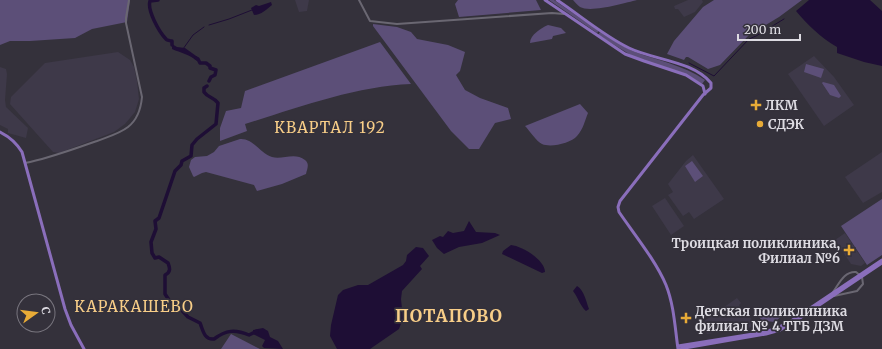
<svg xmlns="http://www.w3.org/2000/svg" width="882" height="349" font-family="Merriweather,serif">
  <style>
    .built { fill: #3e3949 }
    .green { fill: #5c4f78 }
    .water { fill: #1e0e35 }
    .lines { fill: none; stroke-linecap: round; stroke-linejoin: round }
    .stream { stroke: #1e0e35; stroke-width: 1 }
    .river { stroke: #1e0e35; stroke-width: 3.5 }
    .minor { stroke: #6a6772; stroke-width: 2 }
    .major { stroke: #8a6ebb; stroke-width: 3 }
    .poi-dot { fill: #e8ab37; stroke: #34313b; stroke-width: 1.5 }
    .labels { text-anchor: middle; stroke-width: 3.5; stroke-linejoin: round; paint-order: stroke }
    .poi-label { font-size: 13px; font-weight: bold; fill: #dddbe2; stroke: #34313b; text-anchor: start }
    .quarter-label { font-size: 15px; letter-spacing: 1px; fill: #f8ce88; stroke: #34313b }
    .district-label { font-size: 17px; font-weight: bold; letter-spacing: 1px; fill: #f8ce88; stroke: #34313b }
  </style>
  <rect width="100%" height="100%" fill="#34313b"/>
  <path class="built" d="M295,0H309L307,11L299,12Z
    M688,0H702L703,2L695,12L684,17L678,9H675L674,6Z
    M118,52L130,60L134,67L137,81L139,99L135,112L125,124L114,132L59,153L53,152L10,104L11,97L45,63Z
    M814,56L834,77L854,105L824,126L788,74Z
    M0,67L6,69L7,74L5,100L6,107L28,128L26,138L8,133V129L0,125Z
    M882,152V192L863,203L845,177Z
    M693,155L724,199L694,219L689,212L683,216L668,195L673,192L668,184L686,161Z
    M665,198L684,226L671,235L652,206Z
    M845,233L865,263L861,266L851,264L835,240Z
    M737,298L741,303L739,305L742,310L748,318L750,317L755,324L753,327L707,334L700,324Z"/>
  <path class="green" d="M0,0H130L127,22L92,29L75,38L30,41H10L0,45Z
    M458,0H536L541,10L459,17L455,4Z
    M549,0H554L599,31L597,33Z
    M573,0H637C625,3 591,13 580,7C577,5 575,2 573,0Z
    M714,0H802L779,17L749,35L720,65L708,69L688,57H686L684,60L667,54L674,41L703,7Z
    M373,24L397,27L411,32L417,39L448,45L465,52L460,71L456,75L465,90L480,98L508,108L511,119L495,123L479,149H469L451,131L373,26Z
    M548,25L561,28L566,33L553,36L552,39L530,43C530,35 541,28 548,25Z
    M600,32C611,39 623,47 635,52C659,61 683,65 705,80L702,84L686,74L634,57L598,35Z
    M380,42L411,84C356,86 297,108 245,124L247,131L220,141V128L226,111L241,108L245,91Z
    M806,64L824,69L821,78L804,72Z
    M823,82L834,85L841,96L839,98L830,95L822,83Z
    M580,104L588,113C585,120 583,130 577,136C571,143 551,148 542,144C537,142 529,130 525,126Z
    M240,139C253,138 260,153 272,157C282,160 295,152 305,160C310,164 307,169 306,174L282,184L257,191L254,185L206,172L202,173L194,177L193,176L189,167L191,160L195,157L207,156L214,152L219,146Z
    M692,161L703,176L695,182L685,166Z
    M882,199V255L867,265L841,226Z
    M779,313L781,317L774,322L767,321L764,323L759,317L763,314L774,316Z
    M231,334L260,349H221Z"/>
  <path class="water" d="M809,0H870L882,11V66L864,62L837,53V47C820,37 808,25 796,11Z
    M271,2L272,5C267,9 261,15 254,15L251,8L256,5L259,6Z
    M172,41V44L177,47L185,48L199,58L197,61C189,54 181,53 172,49Z
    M469,221L476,232L495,233L500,235L482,243L459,247L444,254L437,248L432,240L440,236L443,237L448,231L453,233L464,231Z
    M511,245C522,246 545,260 545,272L542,273L502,254L503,251Z
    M416,247L423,248L429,256L420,266L422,269L402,291L401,299L403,318L399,329L370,349H337L330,336L331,325L338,295L343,290L358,285H368L403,265L406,261L407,255Z
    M577,286C584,290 586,301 589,309L586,311C580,306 578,297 573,291Z
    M263,328L268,331L270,337L278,341L283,349L264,348L262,346L265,340L253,334V330Z"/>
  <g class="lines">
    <path class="stream" d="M209,25L229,19L252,10
      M183,49L193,35L204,27
      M689,63L714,76L749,39L756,36L784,19"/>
    <path class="river" d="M158,0L150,1C147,10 159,32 166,39C166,40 171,41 172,41V45
      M196,58L198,59L200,63H206L210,66V68L216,70L215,75L211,77L209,81
      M207,86L204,88V92C208,98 214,97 218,103L216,124L197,139L192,145L191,156L182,161L181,165L175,171L159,218L155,221L156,229L151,242L152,253L155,258L159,257L168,263C170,268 171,272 165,275V294L169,300L177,305L188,317L200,323C203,330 204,340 214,339C226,330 235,329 249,335L257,331"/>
    <path class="minor" d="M359,0L370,21L397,24L552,13L564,14
      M25,163C50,158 73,149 97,141C107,137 119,134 128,127C137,120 141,108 142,97L126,23V18L129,0
      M833,292C839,284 844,271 856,272L862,277L863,284L857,291L834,296"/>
    <path class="major" d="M545,0L625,54L644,61L686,75L703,86L705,94
      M557,0C581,16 604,36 629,48C654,60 693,61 711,83V88L703,95L620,201L618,207L619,212C634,234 656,261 666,285C674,305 675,328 678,349
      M0,132C10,137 16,142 22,152L65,309L71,325L84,349
      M678,346L765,332L777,328L791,321L882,260
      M679,349L766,334L780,330L791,324L882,263"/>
  </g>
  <g class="poi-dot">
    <path d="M754 99h4v4h4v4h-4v4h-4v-4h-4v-4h4z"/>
    <circle cx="760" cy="124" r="4"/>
    <path d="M847 244h4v4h4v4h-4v4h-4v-4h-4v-4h4z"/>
    <path d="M684 312h4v4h4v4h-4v4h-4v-4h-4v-4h4z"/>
  </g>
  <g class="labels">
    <g class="poi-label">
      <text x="765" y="110">ЛКМ</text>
      <text x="768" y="129">СДЭК</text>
      <text x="840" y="248" text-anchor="end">Троицкая поликлиника,<tspan x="840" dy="15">Филиал №6</tspan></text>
      <text x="695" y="316">Детская поликлиника<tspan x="695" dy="15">филиал № 4 ТГБ ДЗМ</tspan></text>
    </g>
    <g class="quarter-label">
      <text x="330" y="133">КВАРТАЛ 192</text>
      <text x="134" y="312">КАРАКАШЕВО</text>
    </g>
    <g class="district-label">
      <text x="449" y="322">ПОТАПОВО</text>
    </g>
  </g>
  <g transform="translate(36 313) rotate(76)"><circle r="19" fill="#34313b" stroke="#78757e"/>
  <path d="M0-3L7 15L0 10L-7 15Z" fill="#e8ab37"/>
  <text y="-6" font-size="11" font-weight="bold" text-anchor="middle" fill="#dddbe2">С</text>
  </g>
  <path d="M738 34v6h62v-6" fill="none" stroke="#dddbe2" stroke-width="2"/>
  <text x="744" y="34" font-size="12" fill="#dddbe2" stroke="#34313b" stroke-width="3" paint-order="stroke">200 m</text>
</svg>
